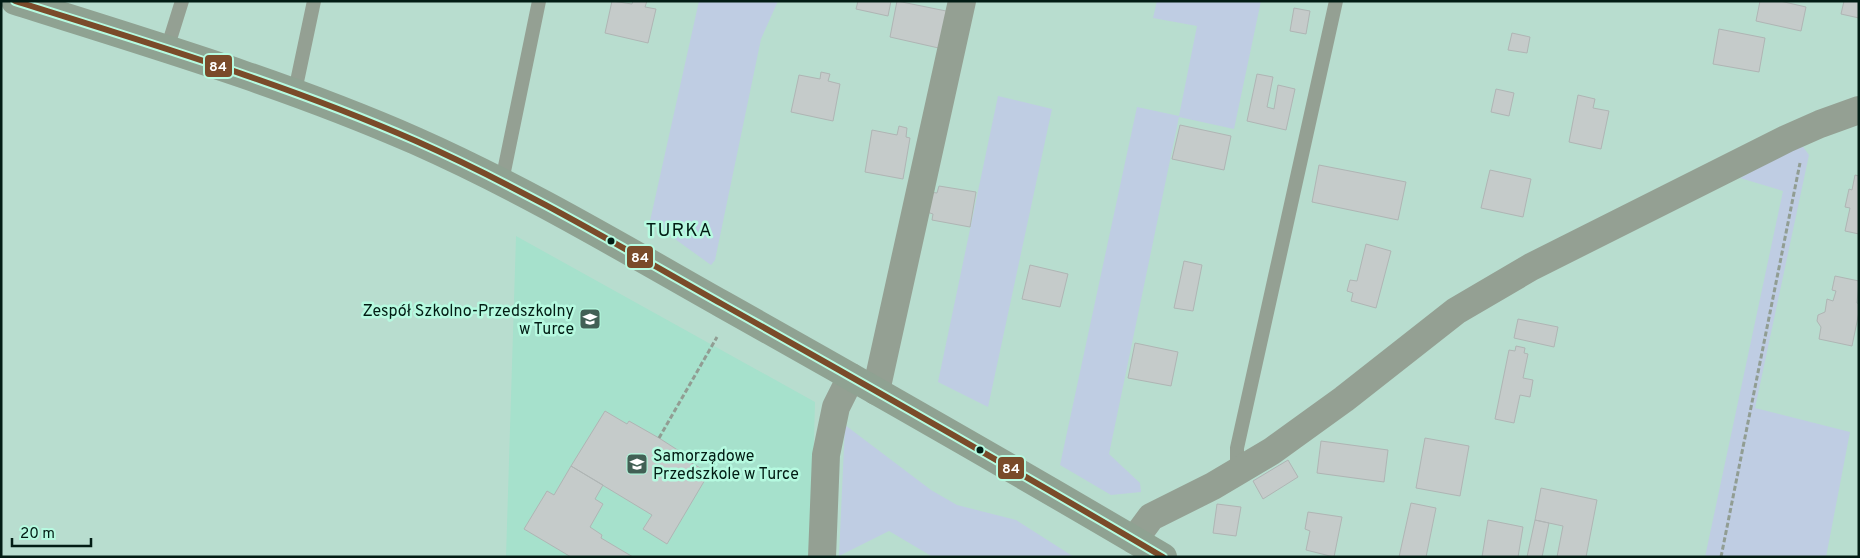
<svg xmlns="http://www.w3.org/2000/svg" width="1860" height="558" font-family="Overpass,sans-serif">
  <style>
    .built { fill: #a6e1cc }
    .green { fill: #bfcde3 }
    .building { fill: #c5cbca; stroke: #afb5b4 }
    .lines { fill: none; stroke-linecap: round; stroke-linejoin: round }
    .path { stroke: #919d93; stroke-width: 3; stroke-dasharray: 5 2.5; stroke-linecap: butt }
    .service { stroke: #94a093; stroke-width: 14 }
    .minor { stroke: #94a093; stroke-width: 28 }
    .primary { stroke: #8fa292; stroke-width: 28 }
    .bus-1-casing { stroke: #b6fae0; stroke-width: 10 }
    .bus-1 { stroke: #7a4b2a; stroke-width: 6 }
    .bus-dot { fill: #021c14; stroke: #b6fae0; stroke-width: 2 }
    .labels { text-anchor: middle; stroke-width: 5; stroke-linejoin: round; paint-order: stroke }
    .poi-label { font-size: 16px; fill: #021c14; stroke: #b6fae0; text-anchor: end }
    .quarter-label { font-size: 19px; letter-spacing: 1px; fill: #021c14; stroke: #b6fae0 }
    .line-badge { stroke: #b6fae0; stroke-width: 2 }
    .badge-label { font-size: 14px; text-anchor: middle; font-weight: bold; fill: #fff }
  </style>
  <rect width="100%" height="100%" fill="#b8ddcf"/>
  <path class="built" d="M516,236L815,402L811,557H506Z"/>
  <path class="green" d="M699,1H778L761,39L715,260L711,265L650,221Z
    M1157,1H1261L1234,129L1179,117L1109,454L1140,483L1141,492L1111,495L1060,465L1137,107L1179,116L1197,26L1153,18Z
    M998,96L1052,109L988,407L938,382Z
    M1801,144L1809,155L1755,408L1850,432L1826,557H1705L1783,191L1740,178Z
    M845,425L931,490L957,505L1016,520L1074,557H933L889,531L839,556Z"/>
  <path class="building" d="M612,1L632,4L633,1H647L645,7L656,9L648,43L605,33Z
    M858,1H891L888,16L856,9Z
    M897,1L951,12L943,49L890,37Z
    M1760,1H1780L1806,7L1801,31L1756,21Z
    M1844,1H1859V18L1841,14Z
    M1294,8L1310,11L1306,34L1290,31Z
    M1719,29L1765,38L1759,72L1713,64Z
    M1512,33L1530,37L1527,53L1508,50Z
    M821,72L830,74L828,81L840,84L833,121L791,112L799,75L820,79Z
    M1257,74L1273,77L1267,107L1274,109L1278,85L1295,89L1286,130L1247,121Z
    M1496,89L1514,93L1509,116L1491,112Z
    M1578,95L1595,99L1593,108L1609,111L1601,149L1569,142Z
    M1180,125L1231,136L1224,170L1172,159Z
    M899,126L907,128L906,137L910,138L903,179L865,172L872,130L897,135Z
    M1319,165L1406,182L1398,220L1312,202Z
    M1490,170L1531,179L1523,217L1481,208Z
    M1855,175L1859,176V234L1845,231L1850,208L1845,207L1849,189L1852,190Z
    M939,186L976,192L970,227L932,220L933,214L927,212L930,192L937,193Z
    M1366,244L1391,251L1376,308L1351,301L1353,293L1347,291L1350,280L1357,281Z
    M1184,261L1202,265L1193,311L1174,308Z
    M1030,265L1068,274L1060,307L1022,299Z
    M1835,276L1859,281L1857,303L1859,304V312L1852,346L1819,339L1821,327L1817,321L1818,315L1825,312L1827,299L1833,301L1836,291L1832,290Z
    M1518,319L1558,327L1554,347L1514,338Z
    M1135,343L1178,352L1171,386L1128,378Z
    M1516,346L1525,348L1524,353L1528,354L1523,378L1533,380L1530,397L1520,395L1514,423L1495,419L1509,350L1515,351Z
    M605,411L627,424L629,421L659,438L690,458L688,461L709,473L667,544L643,529L652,515L571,466Z
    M1425,438L1469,446L1460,496L1416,488Z
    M1321,441L1388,450L1384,482L1317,473Z
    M1288,460L1298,477L1263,499L1253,481Z
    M571,466L603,485L595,499L603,504L590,527L602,535L601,538L633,557H571L524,529L547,491L554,495Z
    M1541,488L1597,500L1586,557H1557L1563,526L1535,520Z
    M1411,503L1436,508L1426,557H1399Z
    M1217,504L1241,507L1236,536L1213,533Z
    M1308,512L1342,517L1334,557L1306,550L1310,531L1305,529Z
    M1488,520L1523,527L1518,557H1482Z
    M1535,520L1549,523L1542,557H1527Z"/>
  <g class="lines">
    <path class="path" d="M659,438L717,337
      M1721,557L1800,163"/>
    <path class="service" d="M167,49L182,1
      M295,91L314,1
      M502,181L539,1
      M1237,472V448L1336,1"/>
    <path class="minor" d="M876,391L962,1
      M1134,540L1151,517L1213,486L1272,451L1344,399L1456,311L1531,267L1786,139L1820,124L1859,110
      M822,557L826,455L836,407L851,377"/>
    <path class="primary" d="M15,1C151,44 286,84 416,141C522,188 621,247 722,304C870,387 1017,471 1163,557"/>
    <g class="bus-1-casing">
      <path id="bus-1" d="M15,1C151,44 286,84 416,141C522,188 621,247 722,304C870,387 1017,471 1163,557"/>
    </g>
    <use href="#bus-1" class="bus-1"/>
  </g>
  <defs>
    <g id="school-square" transform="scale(1.125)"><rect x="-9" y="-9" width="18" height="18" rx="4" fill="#426055" stroke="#b6fae0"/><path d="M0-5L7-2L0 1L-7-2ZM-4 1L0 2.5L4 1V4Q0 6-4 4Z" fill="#fff"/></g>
  </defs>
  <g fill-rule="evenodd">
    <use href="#school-square" x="590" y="319"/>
    <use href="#school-square" x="637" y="464"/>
  </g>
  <g class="bus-dot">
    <circle cx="611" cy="241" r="4.5"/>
    <circle cx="980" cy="450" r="4.5"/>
  </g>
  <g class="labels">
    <g class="poi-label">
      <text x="574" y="316">Zespół Szkolno-Przedszkolny<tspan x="574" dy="18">w Turce</tspan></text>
      <text x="653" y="461" text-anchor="start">Samorządowe<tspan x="653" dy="18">Przedszkole w Turce</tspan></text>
    </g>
    <g class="quarter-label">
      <text x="679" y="236">TURKA</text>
    </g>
  </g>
  <g class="line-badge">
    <rect x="204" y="54" width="29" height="24" rx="5" fill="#7a4b2a"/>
    <rect x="626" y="245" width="28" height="24" rx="5" fill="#7a4b2a"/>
    <rect x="997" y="456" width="28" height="24" rx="5" fill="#7a4b2a"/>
  </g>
  <g class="badge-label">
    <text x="218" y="71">84</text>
    <text x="640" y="262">84</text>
    <text x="1011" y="473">84</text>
  </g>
  <rect width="1860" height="558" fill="none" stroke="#021c14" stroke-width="5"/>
  <path d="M12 538v8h79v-8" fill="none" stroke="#021c14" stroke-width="2.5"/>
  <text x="20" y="538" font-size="15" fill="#021c14" stroke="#b6fae0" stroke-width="4" paint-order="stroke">20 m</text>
</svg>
